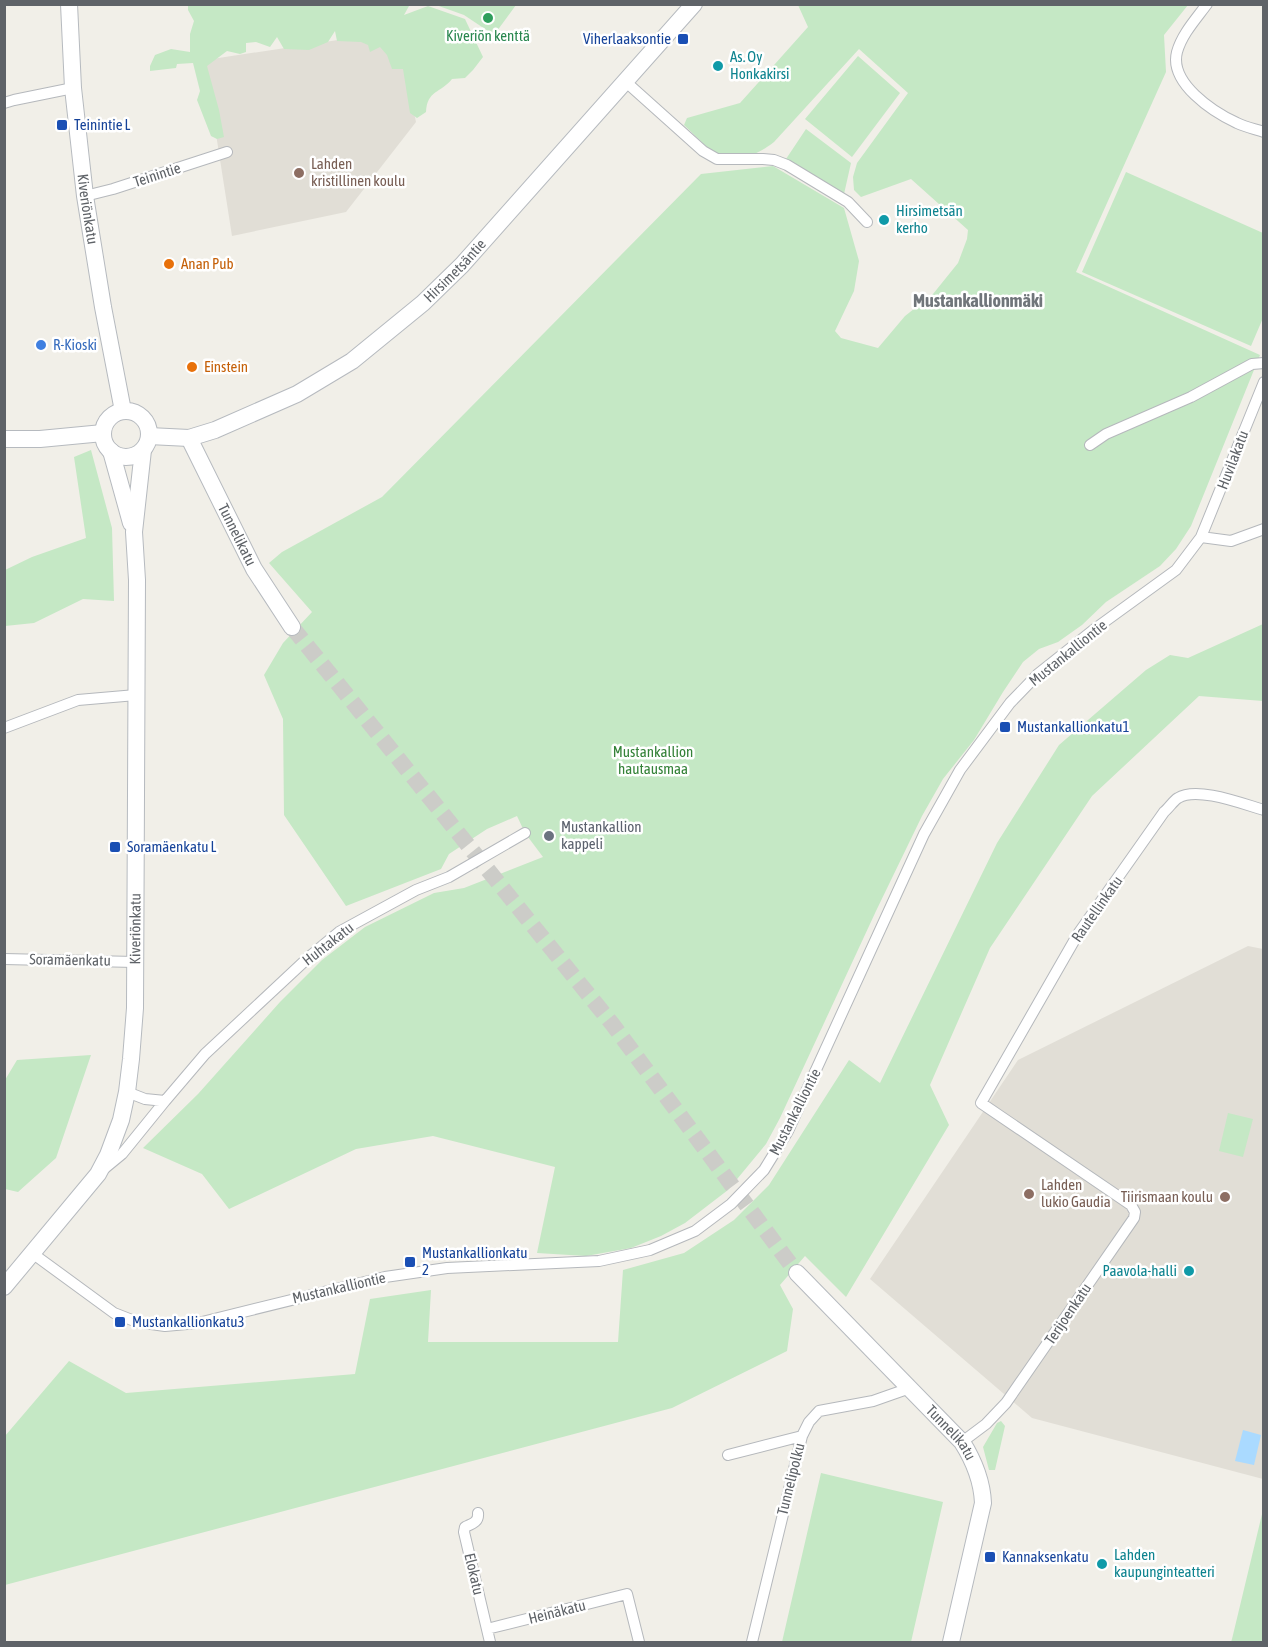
<svg xmlns="http://www.w3.org/2000/svg" width="1268" height="1647" font-family="'Asap Condensed',sans-serif">
  <style>
    .education { fill: #e1ded6 }
    .green { fill: #c5e8c5 }
    .water { fill: #aadaff }
    .lines { fill: none; stroke-linecap: round; stroke-linejoin: round }
    .secondary-tunnel { stroke: #ccccc8; stroke-width: 16; stroke-dasharray: 16 8; stroke-linecap: butt }
    .street-casing { stroke: #b5b8bc; stroke-width: 12 }
    .secondary-casing { stroke: #b6babf; stroke-width: 18 }
    .street { stroke: #fff; stroke-width: 10 }
    .secondary { stroke: #fff; stroke-width: 16 }
    .leisure-dot { fill: #2e9e5b; stroke: #fff; stroke-width: 2 }
    .transit-dot { fill: #1a4fb4; stroke: #fff; stroke-width: 2 }
    .culture-dot { fill: #0f9aa8; stroke: #fff; stroke-width: 2 }
    .education-dot { fill: #8d6e63; stroke: #fff; stroke-width: 2 }
    .food-dot { fill: #e8710a; stroke: #fff; stroke-width: 2 }
    .shop-dot { fill: #3f7fe0; stroke: #fff; stroke-width: 2 }
    .worship-dot { fill: #6b7280; stroke: #fff; stroke-width: 2 }
    .labels { text-anchor: middle; stroke-width: 5; stroke-linejoin: round; paint-order: stroke }
    .leisure-label { font-size: 15px; fill: #27864d; stroke: #fff }
    .transit-label { font-size: 15px; fill: #164399; stroke: #fff; text-anchor: start }
    .culture-label { font-size: 15px; fill: #0d838f; stroke: #fff; text-anchor: start }
    .education-label { font-size: 15px; fill: #785e54; stroke: #fff; text-anchor: start }
    .street-label { font-size: 15px; fill: #5f6368; stroke: #fff }
    .food-label { font-size: 15px; fill: #c56008; stroke: #fff; text-anchor: start }
    .shop-label { font-size: 15px; fill: #366cbe; stroke: #fff; text-anchor: start }
    .park-label { font-size: 15px; fill: #348238; stroke: #fff }
    .worship-label { font-size: 15px; fill: #5b616d; stroke: #fff; text-anchor: start }
    .quarter-label { font-size: 18px; font-weight: bold; fill: #70757a; stroke: #fff }
  </style>
  <rect width="100%" height="100%" fill="#f1efe8"/>
  <path class="education" d="M397,31L416,122L346,212L232,236L216,134L199,61Z
    M1248,946L1263,949V1479L1032,1418L870,1279L1018,1060Z"/>
  <path class="green" d="M188,4L408,5L409,6L404,15L428,6L465,19L483,57L473,70L465,78L452,79C441,93 427,90 426,112L417,118L410,113L403,69H392L387,55L380,47L370,52L368,45L361,42L337,41L335,31L328,42L309,50L284,49L277,37L270,47L256,42L246,43V52L240,54L227,51L207,66L219,110L224,137L217,139L211,136L197,100L200,91L193,63L177,64L176,68L150,71V66L155,55L171,49L190,52V34L194,21L188,10Z
    M436,5H516L494,35L464,15Z
    M798,5H1188L1164,35L1166,72L1076,272L1260,355L1191,526L1176,549L1160,566L1106,602L1082,625L1058,642L1039,649L1023,662L1003,692L974,740L943,779L922,816L876,911L780,1118L766,1144L728,1190L685,1223L661,1236L631,1248L586,1256L537,1253L555,1167L433,1136L356,1149L229,1209L202,1174L143,1148L198,1094L280,1002L322,960L365,927L434,893L464,888L543,857L525,833L517,816L487,829L449,854L441,869L346,906L284,815L283,719L264,675L283,643L312,612L269,563L282,552L382,497L701,174L773,166L844,208L859,261L854,291L835,331L841,338L878,348L905,316L933,294L958,263L967,239L968,230L911,179L861,197L854,190L853,177L857,163L908,93L859,49L774,142C753,158 743,158 717,157L684,125L687,118L740,103L808,27Z
    M858,56L900,93L852,157L805,119Z
    M806,129L851,163L844,194L786,159Z
    M1126,172L1263,233V318L1251,346L1082,272Z
    M91,450L112,528L114,601L83,599L34,623L5,626V570L32,557L86,538L74,457Z
    M1263,624V701L1199,696L1092,796L990,948L930,1085L949,1125L846,1297L805,1256L780,1285L793,1309L787,1351L672,1408L5,1585V1436L69,1361L126,1393L355,1374L370,1299L431,1290L428,1342H618L623,1270L684,1253L734,1220L769,1185L849,1060L880,1083L997,843L1059,745L1146,670L1170,655L1188,658Z
    M91,1055L56,1158L18,1192L5,1189V1080L17,1060Z
    M1228,1113L1253,1119L1243,1157L1219,1151Z
    M1001,1421L1005,1426L995,1470H989L983,1447L997,1423Z
    M821,1473L943,1502L911,1642H782Z
    M1263,1510V1642H1231L1232,1639Z"/>
  <path class="water" d="M1243,1430L1261,1435L1254,1465L1235,1461Z"/>
  <g class="lines">
    <path class="secondary-tunnel" d="M292,627L613,1025L797,1273"/>
    <g class="street-casing">
      <path id="street" d="M1207,4C1196,19 1182,34 1177,52C1169,83 1213,112 1237,123C1245,127 1255,129 1264,132
        M626,82L703,151L717,159H763L774,160L787,165L848,202L867,222
        M4,103L14,100L73,88
        M85,196L113,189L227,152
        M1090,445L1106,434L1191,397L1252,364L1264,363
        M1201,537L1231,541L1264,529
        M4,728L78,700L136,695
        M4,959L135,962
        M127,1092L145,1099L165,1101L205,1054L310,956L339,932L416,890L449,877L525,833
        M105,1168L122,1154L165,1101
        M32,1253L114,1313L137,1322L165,1326L198,1323L385,1277L447,1268L599,1261L650,1250L695,1231L731,1204L764,1170L788,1131L924,834L960,770L1010,703L1038,674L1096,628L1176,570L1201,537L1264,382
        M962,1442L986,1424L1006,1403L1134,1218L1135,1212L1131,1205L981,1103L1078,934L1164,812C1169,808 1173,801 1178,798C1197,786 1243,804 1264,810
        M728,1455L802,1436
        M478,1513C479,1522 472,1524 465,1527L464,1532L490,1642
        M487,1629L627,1594L639,1642
        M752,1642L802,1436L809,1422L819,1411L873,1401L910,1388"/>
    </g>
    <g class="secondary-casing">
      <g id="secondary">
        <path id="s1" d="M69,4L73,88L85,196L103,307L123,411"/>
        <circle cx="126" cy="434" r="23"/>
        <path id="s2" d="M149,436L189,438L215,430L297,394L352,361L423,303L462,265L694,4"/>
        <path id="s3" d="M189,438L254,569L292,627"/>
        <path d="M4,439H40L103,433"/>
        <path d="M111,451L131,523"/>
        <path id="s4" d="M797,1273L962,1442C974,1461 982,1480 983,1503L951,1642"/>
        <path id="s5" d="M4,1287L98,1174L108,1155L121,1120L127,1092L131,1059L135,1008L137,580L134,532L143,450"/>
      </g>
    </g>
    <use href="#street" class="street"/>
    <use href="#secondary" class="secondary"/>
  </g>
  <circle class="leisure-dot" cx="488" cy="18" r="6"/>
  <g class="transit-dot">
    <rect x="677" y="33" width="12" height="12" rx="3"/>
    <rect x="56" y="119" width="12" height="12" rx="3"/>
    <rect x="999" y="721" width="12" height="12" rx="3"/>
    <rect x="109" y="841" width="12" height="12" rx="3"/>
    <rect x="404" y="1256" width="12" height="12" rx="3"/>
    <rect x="114" y="1316" width="12" height="12" rx="3"/>
    <rect x="984" y="1551" width="12" height="12" rx="3"/>
  </g>
  <g class="culture-dot">
    <circle cx="718" cy="66" r="6"/>
    <circle cx="884" cy="220" r="6"/>
    <circle cx="1189" cy="1271" r="6"/>
    <circle cx="1102" cy="1564" r="6"/>
  </g>
  <g class="education-dot">
    <circle cx="299" cy="173" r="6"/>
    <circle cx="1029" cy="1194" r="6"/>
    <circle cx="1225" cy="1197" r="6"/>
  </g>
  <g class="food-dot">
    <circle cx="169" cy="264" r="6"/>
    <circle cx="192" cy="367" r="6"/>
  </g>
  <circle class="shop-dot" cx="41" cy="345" r="6"/>
  <circle class="worship-dot" cx="549" cy="836" r="6"/>
  <g class="labels">
    <g class="leisure-label">
      <text x="488" y="41">Kiveriön kenttä</text>
    </g>
    <g class="transit-label">
      <text x="671" y="44" text-anchor="end">Viherlaaksontie</text>
      <text x="74" y="130">Teinintie L</text>
      <text x="1017" y="732">Mustankallionkatu1</text>
      <text x="127" y="852">Soramäenkatu L</text>
      <text x="422" y="1258">Mustankallionkatu<tspan x="422" dy="17">2</tspan></text>
      <text x="132" y="1327">Mustankallionkatu3</text>
      <text x="1002" y="1562">Kannaksenkatu</text>
    </g>
    <g class="culture-label">
      <text x="730" y="62">As. Oy<tspan x="730" dy="17">Honkakirsi</tspan></text>
      <text x="896" y="216">Hirsimetsän<tspan x="896" dy="17">kerho</tspan></text>
      <text x="1177" y="1276" text-anchor="end">Paavola-halli</text>
      <text x="1114" y="1560">Lahden<tspan x="1114" dy="17">kaupunginteatteri</tspan></text>
    </g>
    <g class="education-label">
      <text x="311" y="169">Lahden<tspan x="311" dy="17">kristillinen koulu</tspan></text>
      <text x="1041" y="1190">Lahden<tspan x="1041" dy="17">lukio Gaudia</tspan></text>
      <text x="1213" y="1202" text-anchor="end">Tiirismaan koulu</text>
    </g>
    <g class="street-label">
      <text transform="translate(157 175) rotate(-18)" y="5">Teinintie</text>
      <text dy="5" stroke="none"><textPath href="#s1" startOffset="206">Kiveriönkatu</textPath></text>
      <text dy="5" stroke="none"><textPath href="#s2" startOffset="358">Hirsimetsäntie</textPath></text>
      <text transform="translate(1233 460) rotate(-69)" y="5">Huvilakatu</text>
      <text dy="5" stroke="none"><textPath href="#s3" startOffset="108">Tunnelikatu</textPath></text>
      <text transform="translate(1068 653) rotate(-39)" y="5">Mustankalliontie</text>
      <text transform="translate(1097 909) rotate(-55)" y="5">Rautellinkatu</text>
      <text dy="5" stroke="none"><textPath href="#s5" startOffset="398">Kiveriönkatu</textPath></text>
      <text transform="translate(328 944) rotate(-38)" y="5">Huhtakatu</text>
      <text transform="translate(70 960) rotate(1)" y="5">Soramäenkatu</text>
      <text transform="translate(795 1112) rotate(-63)" y="5">Mustankalliontie</text>
      <text transform="translate(339 1288) rotate(-13)" y="5">Mustankalliontie</text>
      <text transform="translate(1068 1314) rotate(-56)" y="5">Terijoenkatu</text>
      <text dy="5" stroke="none"><textPath href="#s4" startOffset="222">Tunnelikatu</textPath></text>
      <text transform="translate(791 1479) rotate(-76)" y="5">Tunnelipolku</text>
      <text transform="translate(474 1574) rotate(77)" y="5">Elokatu</text>
      <text transform="translate(557 1612) rotate(-14)" y="5">Heinäkatu</text>
    </g>
    <g class="food-label">
      <text x="181" y="269">Anan Pub</text>
      <text x="204" y="372">Einstein</text>
    </g>
    <g class="shop-label">
      <text x="53" y="350">R-Kioski</text>
    </g>
    <g class="park-label">
      <text x="653" y="757">Mustankallion<tspan x="653" dy="17">hautausmaa</tspan></text>
    </g>
    <g class="worship-label">
      <text x="561" y="832">Mustankallion<tspan x="561" dy="17">kappeli</tspan></text>
    </g>
    <g class="quarter-label">
      <text x="978" y="307">Mustankallionmäki</text>
    </g>
  </g>
  <rect width="1268" height="1647" fill="none" stroke="#5f6368" stroke-width="12"/>
</svg>
